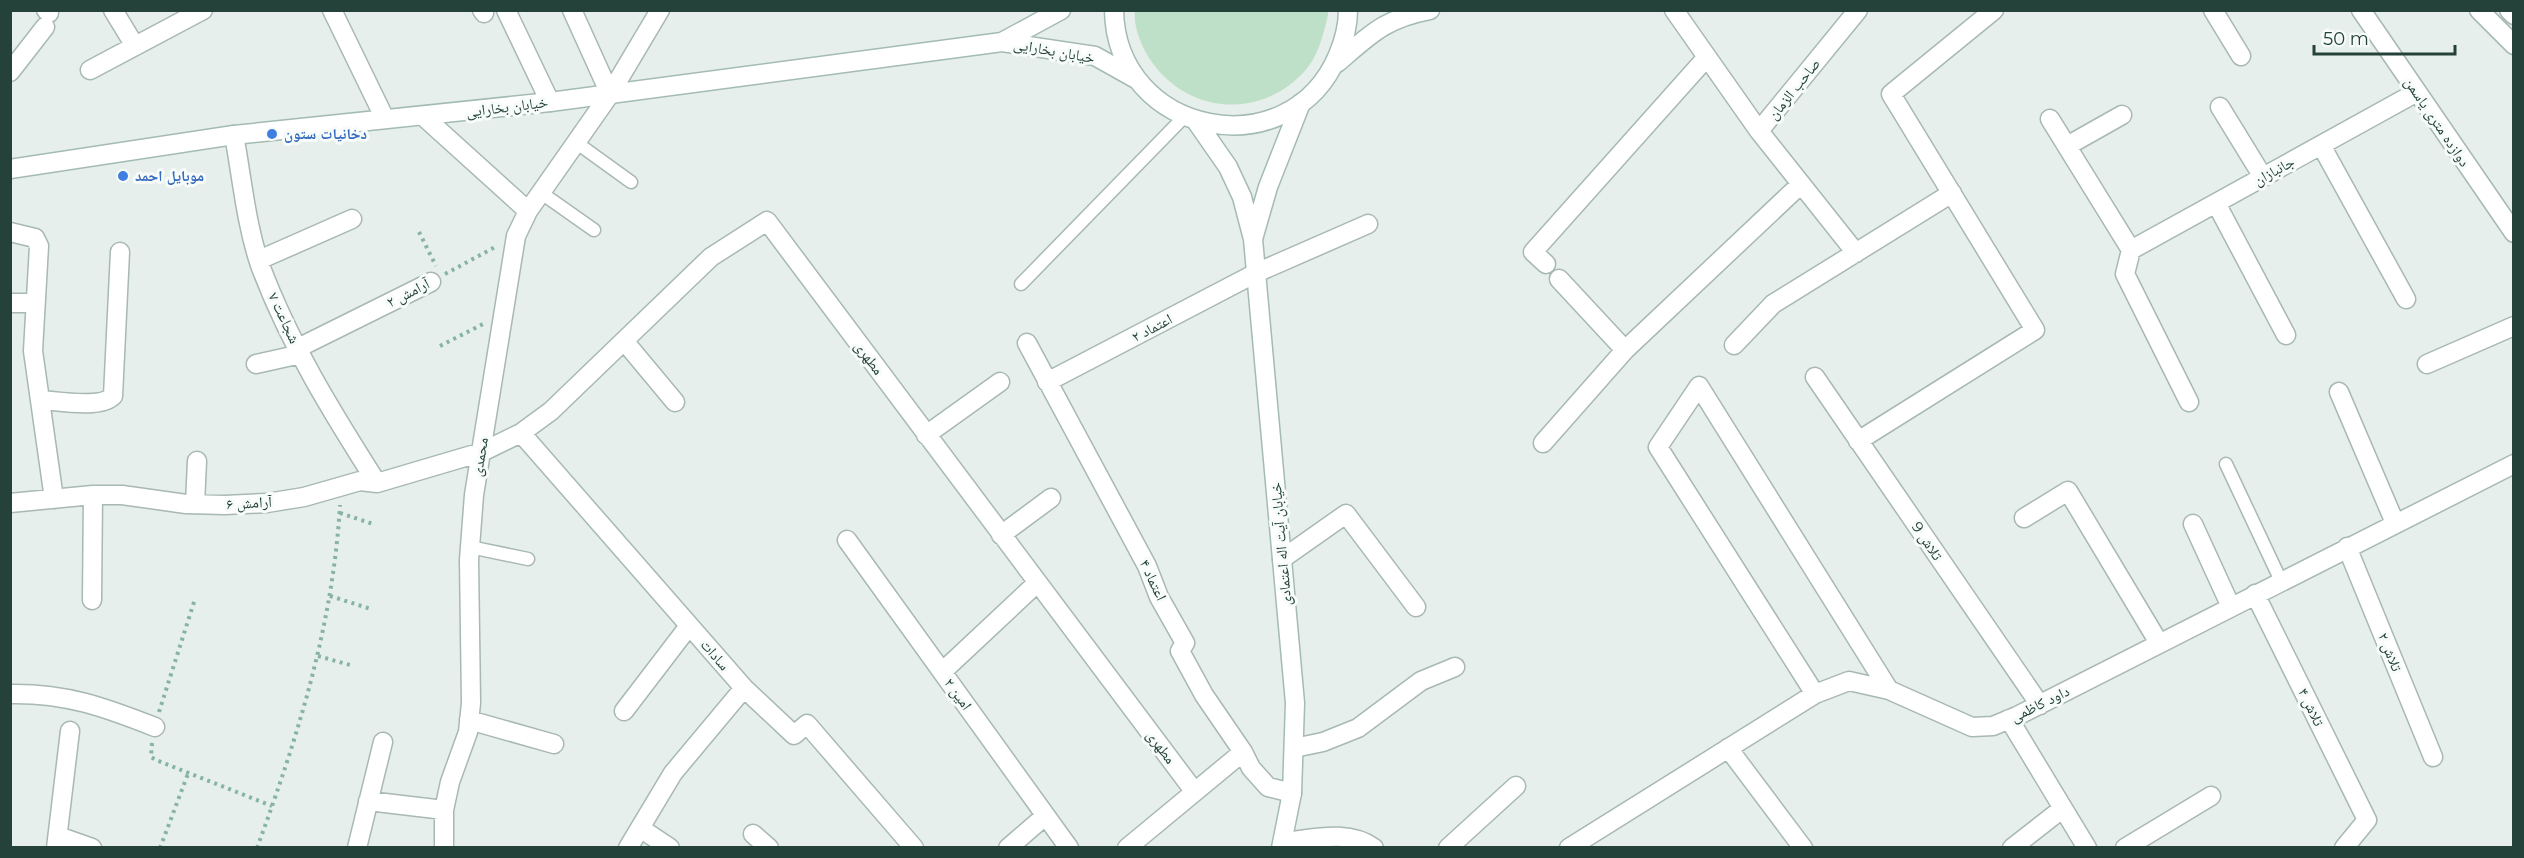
<svg xmlns="http://www.w3.org/2000/svg" width="2524" height="858" font-family="Montserrat,'Noto Naskh Arabic',sans-serif">
  <style>
    .green { fill: #bfe0c8 }
    .lines { fill: none; stroke-linecap: round; stroke-linejoin: round }
    .service-casing { stroke: #a8b8b2; stroke-width: 15 }
    .minor-casing { stroke: #a8b8b2; stroke-width: 21 }
    .tertiary-casing { stroke: #a8b8b2; stroke-width: 21 }
    .secondary-casing { stroke: #a4bbb3; stroke-width: 21 }
    .path { stroke: #86b3a5; stroke-width: 4; stroke-dasharray: 3 4.5; stroke-linecap: butt }
    .service { stroke: #fff; stroke-width: 12 }
    .minor { stroke: #fff; stroke-width: 18 }
    .tertiary { stroke: #fff; stroke-width: 18 }
    .secondary { stroke: #fff; stroke-width: 18 }
    .shop-dot { fill: #3f7fe0; stroke: #f7fbf9; stroke-width: 2 }
    .labels { text-anchor: middle; stroke-width: 6; stroke-linejoin: round; paint-order: stroke }
    .street-label { font-size: 15px; fill: #24423a; stroke: #f7fbf9 }
    .shop-label { font-size: 15px; font-weight: bold; fill: #366cbe; stroke: #f7fbf9; text-anchor: start }
  </style>
  <rect width="100%" height="100%" fill="#e6efeb"/>
  <path class="green" d="M1135,10H1328V15C1323,36 1318,57 1303,73C1257,121 1185,113 1149,58C1141,45 1133,26 1135,10Z"/>
  <g class="lines">
    <g class="service-casing">
      <path id="service" d="M577,143L631,182
        M540,192L594,230
        M1021,284L1184,117
        M2226,464L2281,581
        M470,547L528,559"/>
    </g>
    <g class="minor-casing">
      <path id="minor" d="M46,10L49,13
        M113,10L135,46
        M332,10L385,119
        M482,10L484,13
        M506,10L550,102
        M572,10L610,94
        M1674,10L1759,131
        M2213,10L2241,56
        M2361,10L2514,233
        M90,70L203,10
        M10,72L45,27
        M2220,107L2263,177
        M423,116L528,211
        M2050,119L2131,250L2125,274L2189,402
        M234,135C242,178 246,224 260,265C289,343 333,414 377,483
        M2321,145L2406,299
        M2067,146L2122,115
        M2216,203L2286,335
        M10,232L35,238L39,246L33,351L54,499
        M2131,250L2417,92
        M1856,253L1759,131L1858,10
        M259,260L352,219
        M1546,264L1533,252L1707,57
        M1559,279L1625,350L1801,184
        M10,303H34
        M625,342L675,402
        M1027,343L1147,566L1159,597L1185,643L1180,651L1204,695L1243,752L1251,768L1268,787L1292,793
        M1734,345L1773,304L1952,193
        M298,348L431,282
        M256,364L301,354
        M2427,364L2514,326
        M1815,377L2040,705
        M1047,382L1256,273L1368,224
        M2339,392L2395,523
        M41,400C58,401 101,409 113,396L120,252
        M521,433L744,688L794,735L807,724L914,848
        M926,435L1000,382
        M1858,441L2035,330L1891,94L1994,10
        M1543,443L1625,350
        M10,503L93,495H122L186,504L225,505L267,503L304,497L360,481L377,483L482,452L521,433L551,411L711,257L767,221L1194,791
        M195,504L197,461
        M2024,518L2068,491L2159,643
        M2193,524L2231,607
        M1001,535L1051,498
        M847,540L1069,848
        M2347,547L2433,757
        M1282,559L1346,514L1416,607
        M2255,594L2367,820L2344,848
        M92,600L93,495
        M942,672L1037,583
        M10,694C66,693 104,707 155,727
        M1815,694L1658,447L1699,386L1889,690
        M624,711L689,626
        M2009,719L2087,848
        M469,720L554,744
        M1294,748L1323,742L1358,728L1421,681L1455,667
        M1728,748L1803,848
        M368,801L444,810
        M640,828L670,848
        M753,834L769,848
        M58,836L92,848
        M1283,842C1313,839 1348,829 1374,848
        M56,848L70,731
        M357,848L383,742
        M444,848V810L450,782L468,732L471,703L469,560L474,495L516,236L528,211L610,94L660,10
        M628,848L673,773L744,688
        M1008,848L1045,816
        M1127,848L1243,752
        M1448,848L1516,786
        M1569,848L1815,694L1849,681L1889,690L1972,727L1993,726L2017,716L2514,464
        M2012,848L2062,809
        M2125,848L2211,796"/>
    </g>
    <g class="tertiary-casing">
      <path id="tertiary" d="M2479,10L2514,45
        M2509,10L2514,15"/>
    </g>
    <g class="secondary-casing">
      <path id="secondary" d="M1114,10C1116,136 1290,170 1338,55C1344,41 1348,26 1348,10
        M1002,42L1061,10
        M1337,63C1371,34 1384,19 1430,10
        M1196,121L1228,167L1242,197L1253,239L1268,187L1301,103
        M10,169L234,135L550,102L1002,42L1095,56L1136,79
        M1253,239L1295,703L1292,793L1281,848"/>
    </g>
    <path class="path" d="M419,232L436,266
      M445,274L497,246
      M440,346L485,323
      M340,513L373,524
      M330,596L371,609
      M318,656L350,665
      M159,712L195,599
      M152,743L151,757L156,760L272,806
      M160,848L189,771
      M257,848C298,736 333,625 340,505"/>
    <use href="#service" class="service"/>
    <use href="#minor" class="minor"/>
    <use href="#tertiary" class="tertiary"/>
    <use href="#secondary" class="secondary"/>
  </g>
  <g class="shop-dot">
    <circle cx="272" cy="134" r="6"/>
    <circle cx="123" cy="176" r="6"/>
  </g>
  <g class="labels">
    <g class="street-label">
      <text transform="translate(1054 51) rotate(10)" y="5">خیابان بخارایی</text>
      <text transform="translate(1794 89) rotate(-51)" y="5">صاحب الزمان</text>
      <text transform="translate(507 107) rotate(-7)" y="5">خیابان بخارایی</text>
      <text transform="translate(2437 122) rotate(56)" y="5">دوازده متری یاسمن</text>
      <text transform="translate(2274 171) rotate(-29)" y="5">جانبازان</text>
      <text transform="translate(408 293) rotate(-27)" y="5">آرامش ۲</text>
      <text transform="translate(284 318) rotate(65)" y="5">شجاعت ۷</text>
      <text transform="translate(1152 328) rotate(-28)" y="5">اعتماد ۲</text>
      <text transform="translate(869 358) rotate(53)" y="5">مطهری</text>
      <text transform="translate(480 457) rotate(-81)" y="5">محمدی</text>
      <text transform="translate(249 503) rotate(-3)" y="5">آرامش ۶</text>
      <text transform="translate(1927 541) rotate(56)" y="5">تلاش 9</text>
      <text transform="translate(1281 544) rotate(-95)" y="5">خیابان آیت اله اعتمادی</text>
      <text transform="translate(1153 580) rotate(65)" y="5">اعتماد ۴</text>
      <text transform="translate(2390 652) rotate(68)" y="5">تلاش ۲</text>
      <text transform="translate(715 655) rotate(49)" y="5">سادات</text>
      <text transform="translate(958 694) rotate(54)" y="5">امین ۲</text>
      <text transform="translate(2040 704) rotate(-26)" y="5">داود کاظمی</text>
      <text transform="translate(2311 707) rotate(64)" y="5">تلاش ۴</text>
      <text transform="translate(1161 747) rotate(53)" y="5">مطهری</text>
    </g>
    <g class="shop-label">
      <text x="284" y="139">دخانیات ستون</text>
      <text x="135" y="181">موبایل احمد</text>
    </g>
  </g>
  <rect width="2524" height="858" fill="none" stroke="#24423a" stroke-width="24"/>
  <path d="M2314 45v9h141v-9" fill="none" stroke="#24423a" stroke-width="3"/>
  <text x="2323" y="45" font-size="18" fill="#24423a" stroke="#f7fbf9" stroke-width="4.5" paint-order="stroke">50 m</text>
</svg>
